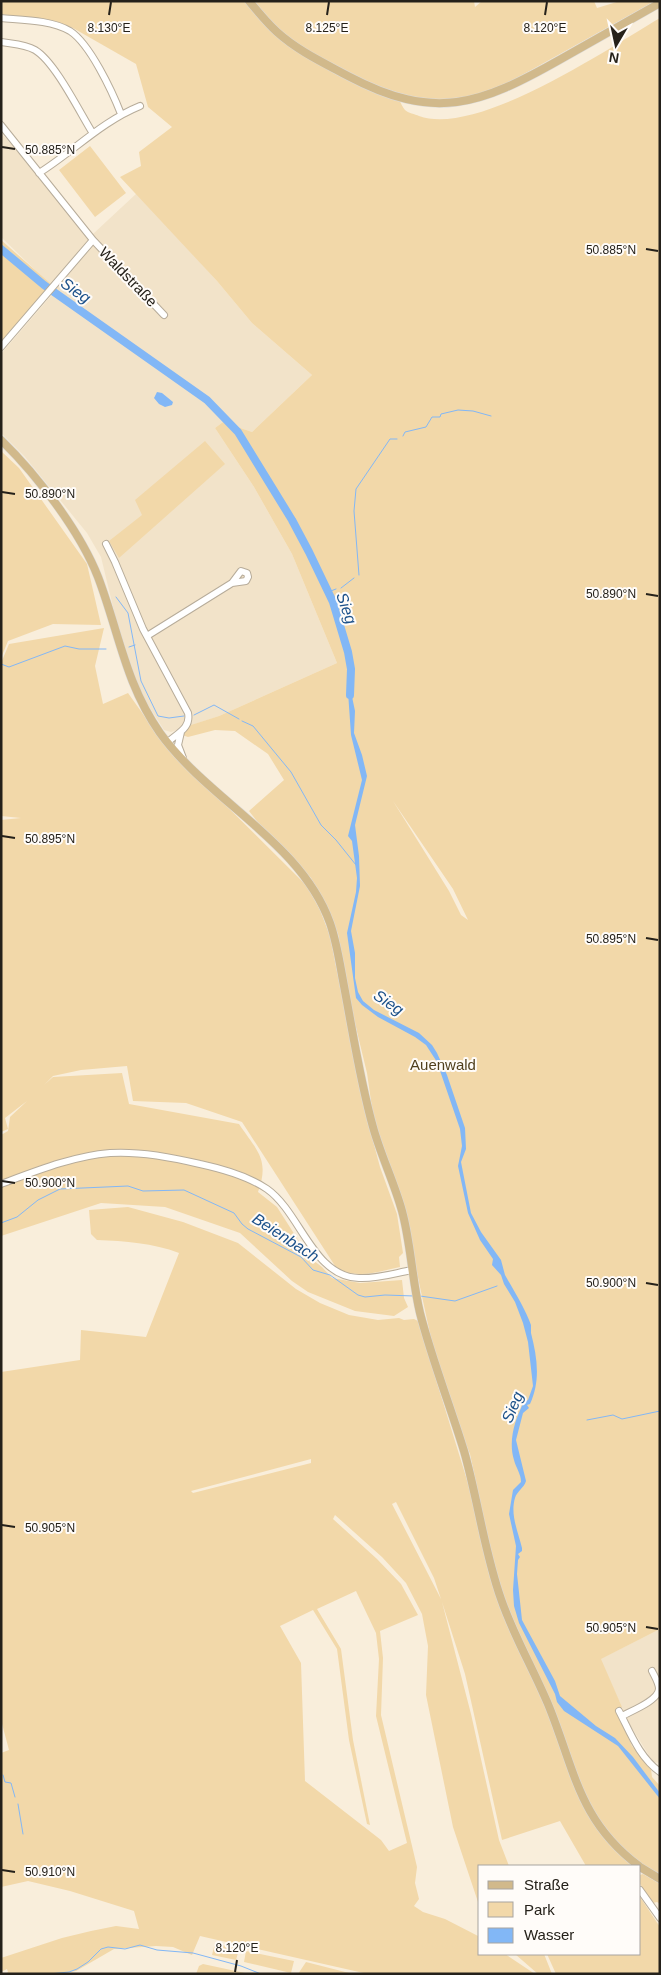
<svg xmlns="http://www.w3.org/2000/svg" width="661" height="1975" font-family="Arial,sans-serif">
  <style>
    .built { fill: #f2e3c9 }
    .green { fill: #f2d8a9; fill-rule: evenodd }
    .water { fill: #82b7f6 }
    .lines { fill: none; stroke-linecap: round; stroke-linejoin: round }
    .stream { stroke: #82b7f6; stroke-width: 1 }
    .river { stroke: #82b7f6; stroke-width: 8 }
    .minor-casing { stroke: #b7ac9a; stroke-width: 8 }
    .major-casing { stroke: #dcdbda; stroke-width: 9 }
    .minor { stroke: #fff; stroke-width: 6 }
    .major { stroke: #d1b98b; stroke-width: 8 }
    .ticks { fill: none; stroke: #25211a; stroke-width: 2 }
    .labels { text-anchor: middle; stroke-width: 4; stroke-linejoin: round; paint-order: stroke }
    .street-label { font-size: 15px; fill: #25211a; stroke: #fffcf9 }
    .park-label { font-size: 15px; fill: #503f1d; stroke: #fffcf9 }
    .water-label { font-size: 16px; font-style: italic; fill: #1c518a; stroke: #fffcf9 }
    .ticks-label { font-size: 12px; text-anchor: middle; fill: #25211a; stroke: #fffcf9; stroke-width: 4; stroke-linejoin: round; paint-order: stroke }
  </style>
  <rect width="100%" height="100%" fill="#f9eedb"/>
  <path class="built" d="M1,133L93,234L137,193L217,281L252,323L312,375L252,432L223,422L215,428L254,487L292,554L337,663L219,716L171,732L164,730L141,694L123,648L101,557L87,533L25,457L1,433V354L56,290L1,237Z
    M660,1629V1763L653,1762L630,1725L600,1659Z"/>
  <path class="green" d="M1,1H474L475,7L482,1H594L597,8L620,1H655L506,84L465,99H404L399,100C401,103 403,108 405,110C408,113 415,114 419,116C478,137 607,49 660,18V1629L601,1659L622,1707L617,1711L632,1746L651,1769L652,1777L660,1786V1874L639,1863L636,1866H586L560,1821L502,1840L465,1674L442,1602L471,1714L499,1840L509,1866H480V1908L453,1827L426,1695L428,1646L422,1614L406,1583L382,1557L335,1515L333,1519L377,1559L401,1584L418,1615L380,1631L383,1658L381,1715L417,1867L415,1883L419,1899L414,1906L423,1912L445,1919L480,1937V1954H505L535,1974H368L200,1936L192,1955L173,1947L156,1946L114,1949L76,1971L56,1974H6L8,1972L7,1969L1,1972V1958L62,1938L91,1931L116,1926L139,1929L134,1911L70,1891L28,1881L1,1887V1753L9,1750L1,1720V1372L80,1360L81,1330L146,1337L179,1253C153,1243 125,1241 97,1240L91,1234L89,1210L128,1207L183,1222L238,1243L296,1289L320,1303L349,1315L378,1320L399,1318L404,1320L414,1319L418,1321L475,1506L489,1574L511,1632L497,1581L470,1454L467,1447L462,1441L432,1343L405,1217L374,1122L367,1073L352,1011L338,934L311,878L267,834L249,811L284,780L268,754L235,731L215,730L188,737L182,735L191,725L219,716L337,663L292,554L254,487L215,428L223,422L252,432L312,375L252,323L217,281L120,177L141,166L139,152L172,127L148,107L136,64L73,28L55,21L1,14ZM393,801L453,889L468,920L461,915L449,891ZM311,1459V1463L193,1493L191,1491ZM396,1502L434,1578L441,1599L392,1504ZM356,1591L376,1633L379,1659L376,1716L407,1843L389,1851L381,1840L305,1781L301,1663L280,1626L313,1610L337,1649L349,1740L367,1824L370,1825L353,1740L341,1649L317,1609Z
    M90,146L126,193L95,217L59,170Z
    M1,240L51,284L1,342Z
    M205,441L225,464L119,558L109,541L142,515L135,500Z
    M1,451L19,468L87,564L101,625L53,624L8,641L1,658Z
    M104,628L95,666L103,704L128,693L165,745L307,886L320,910L330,936L364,1107L380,1167L397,1214L403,1253L399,1257L400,1267C377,1272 360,1279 337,1269L242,1122L186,1103L133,1101L127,1066L81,1070L53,1076L44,1085L53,1077L122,1073L129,1104L239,1124C257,1151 270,1159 258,1192L277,1207L309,1257L322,1267L332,1278L360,1283L402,1280L404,1298L408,1307L394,1316L355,1311L308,1292L292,1281L240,1233L165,1207L101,1203L1,1236V1135L8,1131L10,1117L27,1101L5,1118L8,1129L1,1132V820L21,818L1,816V663L9,644Z
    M643,1874L660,1884V1904L657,1902L653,1903L640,1884V1875Z
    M640,1897L660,1927V1974H556L547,1954H640Z
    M215,1943L239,1949L236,1960L212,1955Z
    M246,1951L294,1961L291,1973L244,1962Z
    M515,1954H544L552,1974H538Z
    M306,1962L353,1974H298Z
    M203,1964L245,1973L247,1974H196L199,1966Z"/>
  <path class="water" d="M157,392L162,393L173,402L172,405L165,407L159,404L154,398Z
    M350,687L355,711L354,733L362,755L367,776L355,825L359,856L360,886L351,931L355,953V978L358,992L363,1001L374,1010L419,1033L432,1045L437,1053L447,1075L465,1128L466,1149L461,1162L471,1213L481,1232L501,1260L505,1275C513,1289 526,1310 531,1325C531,1328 531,1331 531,1333C537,1357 541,1380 530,1404L527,1405L529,1408L523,1413L516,1440L526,1481C524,1488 517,1491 515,1498C510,1515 518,1531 522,1548V1551L518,1554L520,1557L518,1560L517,1574L522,1620L555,1681L560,1696L596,1726L615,1738L633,1757L660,1793V1799L618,1746L564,1711L557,1702L555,1694L519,1623L514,1606L513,1590L516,1546L509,1514L513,1490L521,1482C521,1474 516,1468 514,1460C508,1441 515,1419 524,1402L528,1400L533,1386L528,1342L523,1323L515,1302L504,1284L501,1275L492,1265L493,1259L480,1240L468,1213L458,1166L462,1146L460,1129L437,1062L426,1045L415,1037L378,1017L362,1005L356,998L347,933L356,892L357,878L352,841L348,836L362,780L351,735L348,692Z"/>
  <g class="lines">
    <path class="stream" d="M403,436L405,432L426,427L432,417H440L441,414L458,410L473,411L491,416
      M359,575L354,511L356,489L390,439H397
      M341,588L354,578
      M328,592L336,589
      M116,597L128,613L141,681L158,716L169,718L184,716
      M129,647L135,645
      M1,664L9,667L65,646L79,649H106
      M194,715L214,705L239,719
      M242,721L253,726L291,772L321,825L336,840L356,865
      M1,1223L17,1217L38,1200L60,1189L128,1186L143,1191L184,1190L234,1213L242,1224L248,1229L301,1257L313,1270L330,1275L358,1295L365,1297L385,1295L414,1296
      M420,1296L455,1301L497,1286
      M587,1420L613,1415L622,1419L660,1411
      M3,1775L5,1782L11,1783L15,1797
      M18,1804L23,1834
      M49,1974L69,1972L77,1969L88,1962L101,1949L108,1947L125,1949L140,1945L157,1950L193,1953L241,1966L261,1974"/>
    <path class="river" d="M1,249L44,285L207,400L238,432L292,520L309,552L333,602L348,652L351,669L350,695"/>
    <g class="minor-casing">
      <path id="minor" d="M1,18C23,20 51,20 70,31C90,44 112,91 121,114
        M1,42C13,44 25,44 35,50C55,62 79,111 92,132
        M1,125L93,240L1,347
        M39,173C74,151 101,122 140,106
        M93,240L164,315
        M106,544L115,562L143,629L188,713C191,728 178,733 168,742
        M147,636L232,583L246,581L248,577L247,573L241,571L232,583
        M181,732L178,745L183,758
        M1,1184C36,1171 73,1156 110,1153C140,1151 171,1157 200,1164C223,1169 248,1176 267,1189C301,1213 313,1277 359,1278C377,1279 395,1273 412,1270
        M619,1711C630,1732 639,1757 660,1772
        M622,1716C631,1711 658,1701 659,1689C659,1683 655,1677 652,1671
        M640,1890L660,1918"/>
    </g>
    <g class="major-casing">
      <path id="major" d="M249,1C258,12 267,23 277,32C298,51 324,63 348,76C435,122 480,105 561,59C594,40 627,22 660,3
        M1,440C37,475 80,531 98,577C119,632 125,683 160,733C209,801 301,842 330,923C337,943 340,965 344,986C353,1033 360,1081 373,1127C381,1156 394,1182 402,1211C411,1244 412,1280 420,1313C432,1360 450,1405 464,1451C478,1500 484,1551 501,1599C514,1637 535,1672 550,1709C575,1772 580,1822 639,1866
        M640,1867L660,1879"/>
    </g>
    <use href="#minor" class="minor"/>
    <use href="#major" class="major"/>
  </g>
  <path class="ticks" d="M109,15L111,2M327,15L329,2M545,15L547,2M2,147L15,149M646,249L658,251M2,492L15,494M646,594L658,596M2,836L15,838M646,938L658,940M2,1181L15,1183M646,1283L658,1285M2,1525L15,1527M646,1627L658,1629M2,1870L15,1872M235,1972L237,1960"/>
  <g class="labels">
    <g class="street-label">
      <text transform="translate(128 277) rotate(46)" y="5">Waldstraße</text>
    </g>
    <g class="park-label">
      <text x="443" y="1070">Auenwald</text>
    </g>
    <g class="water-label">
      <text transform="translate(76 290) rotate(35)" y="6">Sieg</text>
      <text transform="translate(347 608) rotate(71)" y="6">Sieg</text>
      <text transform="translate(389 1002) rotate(34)" y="6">Sieg</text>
      <text transform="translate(286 1237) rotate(33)" y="6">Beienbach</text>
      <text transform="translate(512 1407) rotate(-67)" y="6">Sieg</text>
    </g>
  </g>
  <g class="ticks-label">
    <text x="109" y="32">8.130°E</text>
    <text x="327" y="32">8.125°E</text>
    <text x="545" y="32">8.120°E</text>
    <text x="50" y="154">50.885°N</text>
    <text x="611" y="254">50.885°N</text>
    <text x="50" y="498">50.890°N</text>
    <text x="611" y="598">50.890°N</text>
    <text x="50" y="843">50.895°N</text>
    <text x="611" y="943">50.895°N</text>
    <text x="50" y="1187">50.900°N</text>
    <text x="611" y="1287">50.900°N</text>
    <text x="50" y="1532">50.905°N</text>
    <text x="611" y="1632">50.905°N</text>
    <text x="50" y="1876">50.910°N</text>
    <text x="237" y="1952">8.120°E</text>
  </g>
  <rect width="661" height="1975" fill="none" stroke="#25211a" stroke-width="5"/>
  <rect x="478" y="1865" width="162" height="90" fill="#fffcf9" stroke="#a8a4a0"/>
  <rect x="488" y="1881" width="25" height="8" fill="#d1b98b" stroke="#a8a4a0"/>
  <text x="524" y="1890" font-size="15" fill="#25211a">Straße</text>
  <rect x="488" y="1902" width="25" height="15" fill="#f2d8a9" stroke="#a8a4a0"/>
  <text x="524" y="1915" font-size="15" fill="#25211a">Park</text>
  <rect x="488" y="1928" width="25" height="15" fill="#82b7f6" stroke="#a8a4a0"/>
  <text x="524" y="1940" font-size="15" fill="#25211a">Wasser</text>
  <g transform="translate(616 45) rotate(189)" stroke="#fffcf9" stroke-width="4" paint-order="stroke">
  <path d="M0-4L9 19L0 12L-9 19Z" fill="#25211a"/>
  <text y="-8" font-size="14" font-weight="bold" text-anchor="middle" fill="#25211a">N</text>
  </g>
</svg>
